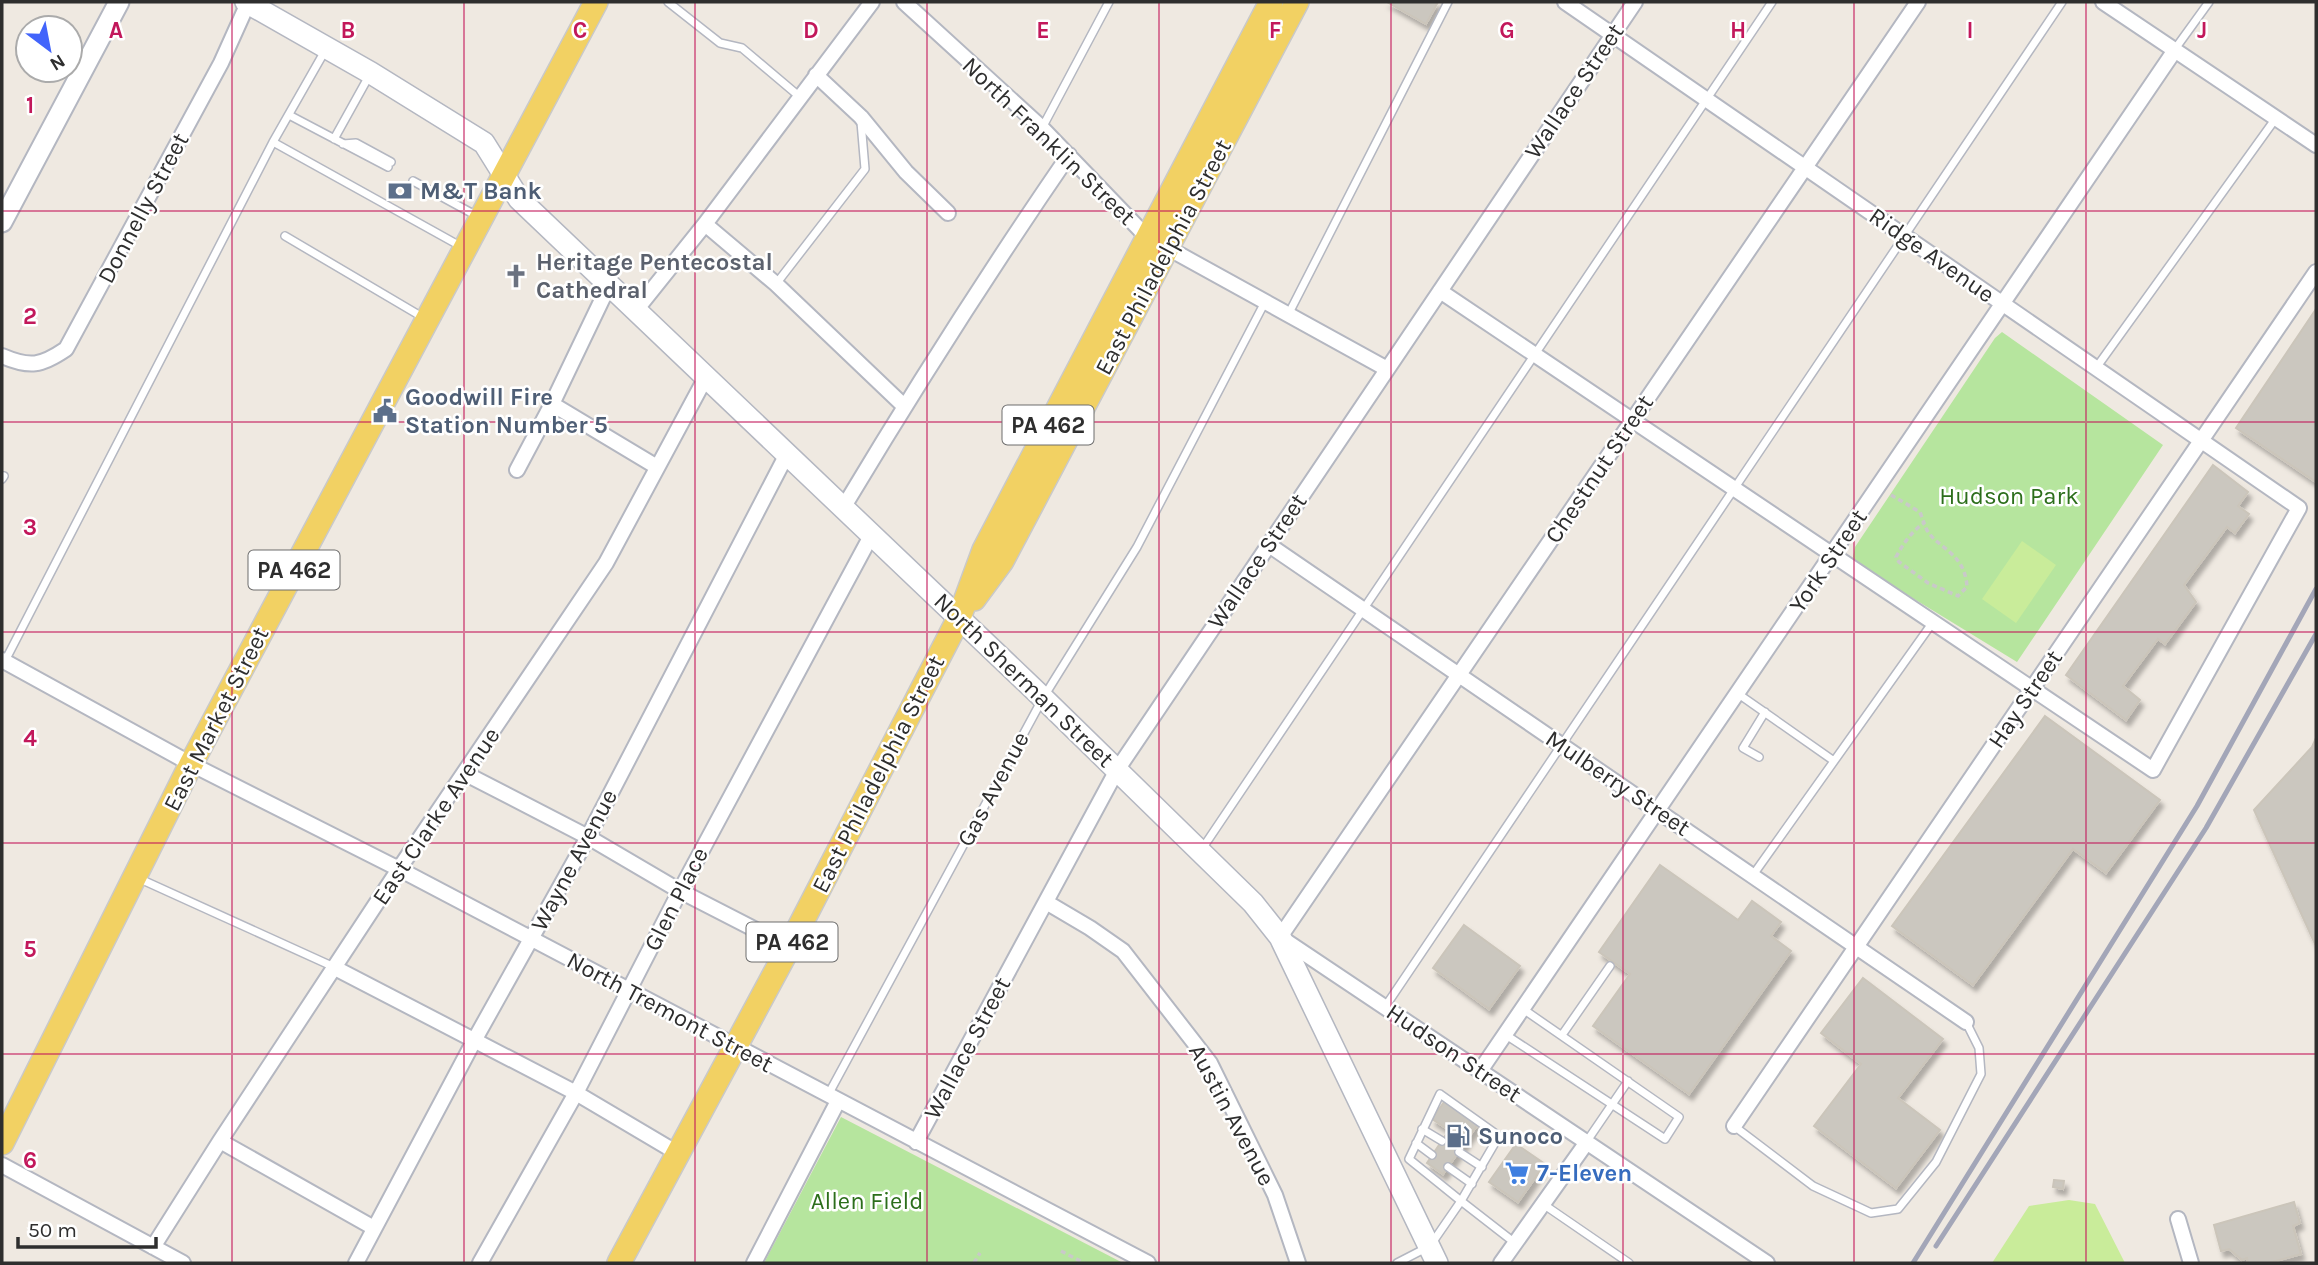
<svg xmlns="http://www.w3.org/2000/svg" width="2318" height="1265" font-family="Karla,sans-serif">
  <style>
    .green { fill: #b6e59e }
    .pitch { fill: #c9ec9a }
    .building { fill: #cbc7bf; stroke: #cbc5ba; stroke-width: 2; filter: url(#shadow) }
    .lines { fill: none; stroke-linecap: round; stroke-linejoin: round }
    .service-casing { stroke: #b4b7c1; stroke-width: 10 }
    .minor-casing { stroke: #b4b7c1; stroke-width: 18 }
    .tertiary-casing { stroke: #b4b7c1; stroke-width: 23 }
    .secondary-casing { stroke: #b4b7c1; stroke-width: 24 }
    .primary-casing { stroke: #c9c9c9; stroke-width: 26 }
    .path { stroke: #c9c9c9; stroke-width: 3.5; stroke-dasharray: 5 3.5; stroke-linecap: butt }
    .service { stroke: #fff; stroke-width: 7 }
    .minor { stroke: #fff; stroke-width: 14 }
    .tertiary { stroke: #fff; stroke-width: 19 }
    .secondary { stroke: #fff; stroke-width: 21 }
    .primary { stroke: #f2d163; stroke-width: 23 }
    .rail { stroke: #a3a6b8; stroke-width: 5 }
    .grid { fill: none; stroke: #c2185b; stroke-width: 2; stroke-opacity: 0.55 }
    .labels { text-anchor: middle; stroke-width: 5; stroke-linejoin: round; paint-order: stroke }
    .shield { fill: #fff; stroke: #6d6d6d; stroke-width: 2 }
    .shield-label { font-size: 23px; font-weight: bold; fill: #2e2e2e }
    .street-label { font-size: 24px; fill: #2e2e2e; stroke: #fff }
    .service-label { font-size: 24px; font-weight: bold; fill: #4e5e75; stroke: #fff; text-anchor: start }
    .worship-label { font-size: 24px; font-weight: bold; fill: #5b616d; stroke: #fff; text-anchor: start }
    .park-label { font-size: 24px; fill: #2c6e1b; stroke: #fff }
    .shop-label { font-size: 24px; font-weight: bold; fill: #366cbe; stroke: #fff; text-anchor: start }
    .grid-label { font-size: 23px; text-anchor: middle; font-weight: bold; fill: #c2185b; stroke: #fff; stroke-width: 5; stroke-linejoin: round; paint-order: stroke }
  </style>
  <defs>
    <filter id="shadow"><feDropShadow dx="3.5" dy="6" stdDeviation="2" flood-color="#0004"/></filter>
  </defs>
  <rect width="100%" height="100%" fill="#efe9e1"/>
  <path class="green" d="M2002,332L2163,445L2017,662L1857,564L1853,557L1855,547L1995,338Z
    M841,1117L1123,1263H764Z"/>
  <path class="pitch" d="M2022,541L2056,565L2016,623L1982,599Z
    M2069,1200L2095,1204L2125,1263H1992L2029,1206Z"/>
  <path class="building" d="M1387,2H1438L1426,24Z
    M2316,309V482L2236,428Z
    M2213,465L2248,492L2238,506L2249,514L2235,533L2227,527L2184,585L2196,602L2165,644L2158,639L2123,686L2140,700L2126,720L2066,675Z
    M2045,716L2160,800L2106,873L2073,849L1973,985L1892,926Z
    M2316,738V946L2254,810L2312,747Z
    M1660,865L1738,920L1752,901L1781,922L1771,936L1791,951L1689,1094L1593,1026L1630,974L1599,952Z
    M1464,925L1520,966L1489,1009L1433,968Z
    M1863,978L1943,1039L1898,1098L1940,1130L1896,1188L1814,1126L1861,1064L1821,1033Z
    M1444,1102L1478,1124L1443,1174L1427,1163L1449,1130L1432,1119Z
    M1516,1144L1545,1164L1518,1202L1489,1182Z
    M2054,1180L2064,1181L2063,1189L2053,1187Z
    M2294,1202L2300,1223L2293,1226L2301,1254L2269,1263H2248L2247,1258L2242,1260L2229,1249L2221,1251L2214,1225Z"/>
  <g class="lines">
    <g class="service-casing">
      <path id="service" d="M668,2L720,43L742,48L800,97
        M2175,49L2209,2
        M289,115L388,167
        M1042,128L1109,2
        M334,139L369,76
        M273,142L462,247
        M343,144L356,143L391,162
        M413,181L477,216
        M285,236L424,318
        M776,284L865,169L861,122
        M1288,315L1448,2
        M2096,368L2276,118
        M2,479L4,476
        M5,661L273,142L326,49
        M1737,693L1834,761
        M1759,757L1743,748L1765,712
        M1202,849L1772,2
        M1753,875L1933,622
        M138,878L334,967
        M1385,1007L2062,2
        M1506,1035L1665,1139L1679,1117L1523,1009
        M1562,1035L1610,966
        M1440,1094L1499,1136L1461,1201L1409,1159Z
        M828,1095L1043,698L1137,547L1265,302
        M1734,1126L1813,1186L1871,1213L1898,1209L1936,1162L1981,1074L1979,1048L1966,1022
        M1422,1129L1442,1141
        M1587,1141L1628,1081
        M1416,1143L1432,1155
        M1459,1152L1482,1167
        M1448,1167L1472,1184
        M1543,1204L1629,1263
        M1397,1263L1430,1246L1461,1201L1515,1243"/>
    </g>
    <g class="minor-casing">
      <path id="minor" d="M904,2L1042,128L1146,236L1387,369
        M2103,2L2316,145
        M816,75L861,117L906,172L948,213
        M705,224L776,284L904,406
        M1440,291L2153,770L2299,508L1565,2
        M636,310L705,224L872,2
        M2,356C30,368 41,366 66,349L221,63L248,3
        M552,404L657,467
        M517,470L552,404L609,285
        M843,508C915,388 990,270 1069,155
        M1269,545L1966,1022
        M2,660L191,764L399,869L1148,1263
        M464,773L588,837L680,891L789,947
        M1046,902L1090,928L1123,951L1210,1063L1275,1195L1298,1263
        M335,968L576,1093L679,1154
        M1480,1071L2175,50
        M1734,1126L2316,272
        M220,1141L374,1228
        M916,1142L1117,770L1635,2
        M2,1165L183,1263
        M2178,1219L2191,1263
        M153,1247L220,1141L399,869L606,563L706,377
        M356,1263L475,1039L588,837L787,454
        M480,1263L576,1093L680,891L872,534
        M754,1263L838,1101
        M1501,1263L1587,1142
        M1767,1263L1280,937L1918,2"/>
    </g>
    <g class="tertiary-casing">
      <path id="tertiary" d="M2,222L119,2"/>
    </g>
    <g class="secondary-casing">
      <path id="secondary" d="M246,2L371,73L484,143L519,199L1043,698L1253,903L1280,937L1437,1263"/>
    </g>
    <g class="primary-casing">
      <path id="primary" d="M974,599L1002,561L1297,2
        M2,1143L191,764L596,2
        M619,1263L789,947L959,618L984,550L1271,2"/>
    </g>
    <path class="path" d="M1891,495L1920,512L1924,523C1911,532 1903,544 1896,557L1899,562L1928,583L1958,596L1967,587C1965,549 1931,548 1924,523
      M1061,1251L1084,1263
      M974,1263L980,1253"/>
    <use href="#service" class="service"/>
    <use href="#minor" class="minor"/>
    <use href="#tertiary" class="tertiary"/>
    <use href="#secondary" class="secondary"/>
    <use href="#primary" class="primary"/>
    <path class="rail" d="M1936,1246L2206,828L2316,634
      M1913,1263L2197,806L2316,589"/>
  </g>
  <path class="grid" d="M232,2V1263M464,2V1263M695,2V1263M927,2V1263M1159,2V1263M1391,2V1263M1623,2V1263M1854,2V1263M2086,2V1263M2,211H2316M2,422H2316M2,632H2316M2,843H2316M2,1054H2316"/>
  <defs>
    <g id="bank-bare" transform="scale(1.89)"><path d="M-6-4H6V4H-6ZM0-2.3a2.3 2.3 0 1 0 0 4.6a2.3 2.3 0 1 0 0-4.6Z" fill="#5c6f8a" stroke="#fff" stroke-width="2.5" paint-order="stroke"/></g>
    <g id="church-bare" transform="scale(1.89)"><path d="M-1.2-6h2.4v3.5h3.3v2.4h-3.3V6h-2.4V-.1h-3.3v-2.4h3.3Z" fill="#6b7280" stroke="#fff" stroke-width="2.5" paint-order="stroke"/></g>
    <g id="civic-bare" transform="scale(1.89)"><path d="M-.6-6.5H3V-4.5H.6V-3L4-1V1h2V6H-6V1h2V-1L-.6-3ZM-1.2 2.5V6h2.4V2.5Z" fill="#5c6f8a" stroke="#fff" stroke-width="2.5" paint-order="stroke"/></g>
    <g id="fuel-bare" transform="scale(1.89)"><path d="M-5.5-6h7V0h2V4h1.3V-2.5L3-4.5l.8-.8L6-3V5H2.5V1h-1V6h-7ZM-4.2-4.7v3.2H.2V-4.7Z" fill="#5c6f8a" stroke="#fff" stroke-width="2.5" paint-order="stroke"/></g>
    <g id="supermarket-bare" transform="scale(1.89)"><path d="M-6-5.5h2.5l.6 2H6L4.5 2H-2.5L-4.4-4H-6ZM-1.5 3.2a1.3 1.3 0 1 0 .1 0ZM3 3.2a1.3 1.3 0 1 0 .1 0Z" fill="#3f7fe0" stroke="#fff" stroke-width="2.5" paint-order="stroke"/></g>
  </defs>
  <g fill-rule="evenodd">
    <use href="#bank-bare" x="400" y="191"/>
    <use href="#church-bare" x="516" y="276"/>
    <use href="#civic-bare" x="385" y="411"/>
    <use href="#fuel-bare" x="1458" y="1136"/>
    <use href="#supermarket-bare" x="1517" y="1173"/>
  </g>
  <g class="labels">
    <g class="shield">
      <rect x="1002.5" y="405.5" width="91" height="39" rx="5"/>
      <rect x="248.5" y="550.5" width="91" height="39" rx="5"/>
      <rect x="746.5" y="922.5" width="91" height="39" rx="5"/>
    </g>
    <g class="shield-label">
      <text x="1048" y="433">PA 462</text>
      <text x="294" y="578">PA 462</text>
      <text x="792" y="950">PA 462</text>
    </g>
    <g class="street-label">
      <text transform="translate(1574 91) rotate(-56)" y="8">Wallace Street</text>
      <text transform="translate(1049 141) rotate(44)" y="8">North Franklin Street</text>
      <text transform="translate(143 208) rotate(-62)" y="8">Donnelly Street</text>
      <text transform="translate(1932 255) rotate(35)" y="8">Ridge Avenue</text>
      <text transform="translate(1163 257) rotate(-62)" y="8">East Philadelphia Street</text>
      <text transform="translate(1599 469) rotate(-56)" y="8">Chestnut Street</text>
      <text transform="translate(1257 561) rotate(-56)" y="8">Wallace Street</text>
      <text transform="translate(1828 561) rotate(-56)" y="8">York Street</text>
      <text transform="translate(1024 680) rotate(44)" y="8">North Sherman Street</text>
      <text transform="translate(2025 699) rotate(-56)" y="8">Hay Street</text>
      <text transform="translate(216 719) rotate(-63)" y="8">East Market Street</text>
      <text transform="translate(878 774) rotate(-63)" y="8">East Philadelphia Street</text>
      <text transform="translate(1618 783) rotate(34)" y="8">Mulberry Street</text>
      <text transform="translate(993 789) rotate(-62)" y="8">Gas Avenue</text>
      <text transform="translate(436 816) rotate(-56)" y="8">East Clarke Avenue</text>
      <text transform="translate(574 860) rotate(-62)" y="8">Wayne Avenue</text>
      <text transform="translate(676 899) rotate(-63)" y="8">Glen Place</text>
      <text transform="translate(670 1012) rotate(28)" y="8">North Tremont Street</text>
      <text transform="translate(967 1048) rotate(-62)" y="8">Wallace Street</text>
      <text transform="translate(1454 1053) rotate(34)" y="8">Hudson Street</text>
      <text transform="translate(1232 1115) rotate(62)" y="8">Austin Avenue</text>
    </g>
    <g class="service-label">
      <text x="420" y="199">M&amp;T Bank</text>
      <text x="405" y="405">Goodwill Fire<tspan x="405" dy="28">Station Number 5</tspan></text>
      <text x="1478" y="1144">Sunoco</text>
    </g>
    <g class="worship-label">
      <text x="536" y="270">Heritage Pentecostal<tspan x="536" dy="28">Cathedral</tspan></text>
    </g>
    <g class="park-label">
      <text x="2009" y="504">Hudson Park</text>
      <text x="867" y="1209">Allen Field</text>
    </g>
    <g class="shop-label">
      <text x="1537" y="1181">7-Eleven</text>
    </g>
  </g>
  <g class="grid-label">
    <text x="116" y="38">A</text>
    <text x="348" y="38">B</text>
    <text x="580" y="38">C</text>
    <text x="811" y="38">D</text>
    <text x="1043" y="38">E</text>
    <text x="1275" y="38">F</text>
    <text x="1507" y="38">G</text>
    <text x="1738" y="38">H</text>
    <text x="1970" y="38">I</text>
    <text x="2202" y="38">J</text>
    <text x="30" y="113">1</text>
    <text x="30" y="324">2</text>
    <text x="30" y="535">3</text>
    <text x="30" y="746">4</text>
    <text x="30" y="957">5</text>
    <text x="30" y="1168">6</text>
  </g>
  <rect width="2318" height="1265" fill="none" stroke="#2e2e2e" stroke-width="7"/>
  <g transform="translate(49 49) rotate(148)"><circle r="33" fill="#ffffff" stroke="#ababab" stroke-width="2"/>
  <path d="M0-5L12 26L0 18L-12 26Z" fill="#4264fb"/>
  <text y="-10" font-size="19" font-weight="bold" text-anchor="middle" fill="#2e2e2e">N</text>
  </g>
  <path d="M18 1237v10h138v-10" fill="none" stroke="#2e2e2e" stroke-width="3.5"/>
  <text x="28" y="1237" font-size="21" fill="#2e2e2e" stroke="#ffffff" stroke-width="5" paint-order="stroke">50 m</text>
</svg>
